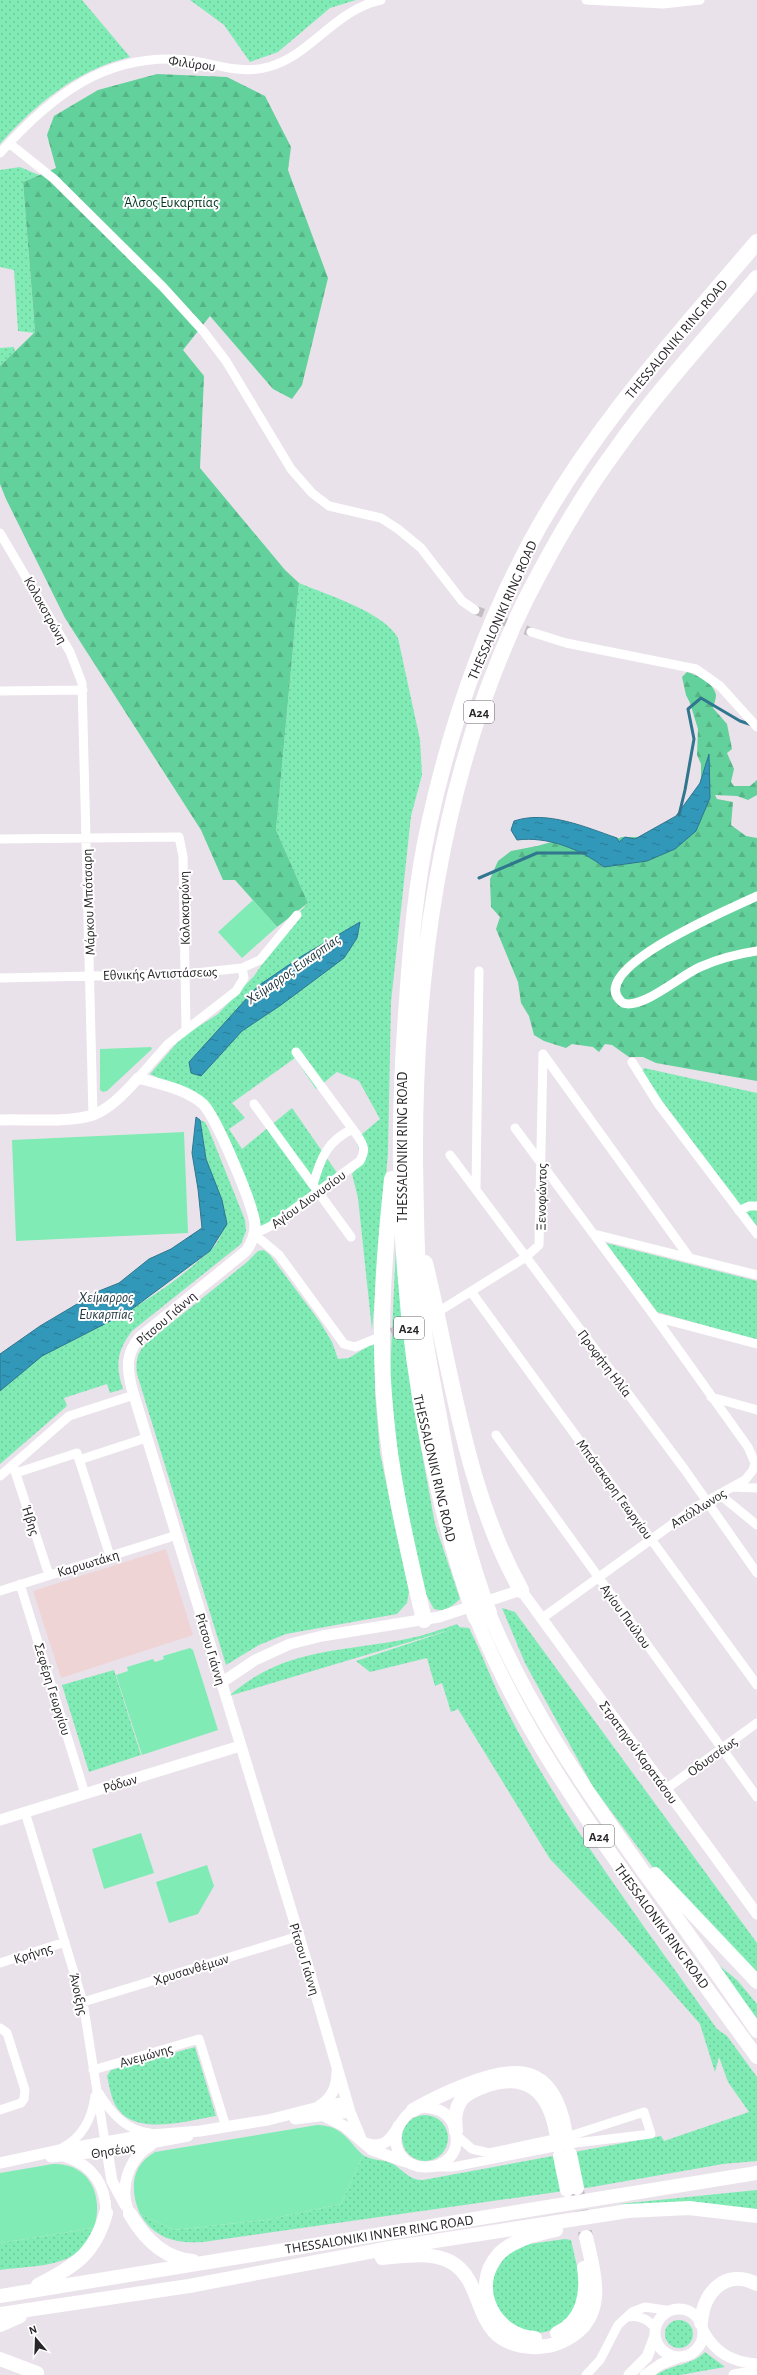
<svg xmlns="http://www.w3.org/2000/svg" width="757" height="2375" font-family="'Alegreya Sans',sans-serif">
  <style>
    .education { fill: #efd4d5 }
    .grass { fill: url(#grass-dots) }
    .forest { fill: url(#forest-firs) }
    .park { fill: #81ebb6 }
    .water { fill: url(#water-ripples); stroke: #2f768e }
    .lines { fill: none; stroke-linecap: round; stroke-linejoin: round }
    .stream { stroke: #2f768e; stroke-width: 3 }
    .minor-tunnel { stroke: #c3bcc3; stroke-width: 9; stroke-dasharray: 9 4.5; stroke-linecap: butt }
    .trunk-tunnel { stroke: #c3bcc3; stroke-width: 14; stroke-dasharray: 14 7; stroke-linecap: butt }
    .minor { stroke: #fff; stroke-width: 9 }
    .tertiary { stroke: #fff; stroke-width: 11 }
    .trunk { stroke: #fff; stroke-width: 14 }
    .motorway { stroke: #fff; stroke-width: 16 }
    .labels { text-anchor: middle; stroke-width: 4; stroke-linejoin: round; paint-order: stroke }
    .shield { fill: #fff; stroke: #696769; stroke-width: 1 }
    .shield-label { font-size: 13px; font-weight: bold; fill: #292629 }
    .street-label { font-size: 14px; fill: #292629; stroke: #fff }
    .park-label { font-size: 14px; fill: #01331f; stroke: #fff }
    .water-label { font-size: 15px; font-style: italic; fill: #233941; stroke: #fff }
  </style>
  <defs>
    <pattern id="grass-dots" width="8" height="8" patternUnits="userSpaceOnUse"><rect width="8" height="8" fill="#81ebb6"/><path d="M2 2h.1M6 6h.1" fill="none" stroke="#6fc99c" stroke-width="1.8" stroke-linecap="round"/></pattern>
    <pattern id="forest-firs" width="22" height="20" patternUnits="userSpaceOnUse"><rect width="22" height="20" fill="#62d19b"/><path d="M5 1l3.5 6h-7zM16 11l3.5 6h-7z" fill="#55b386"/></pattern>
    <pattern id="water-ripples" width="26" height="14" patternUnits="userSpaceOnUse"><rect width="26" height="14" fill="#3298b9"/><path d="M2 4q2-2 4 0t4 0M15 11q2-2 4 0t4 0" fill="none" stroke="#2a7c96"/></pattern>
  </defs>
  <rect width="100%" height="100%" fill="#eae2ea"/>
  <path class="education" d="M166,1549L193,1635L61,1678L33,1591Z"/>
  <path class="grass" d="M0,0H82L130,57C76,70 36,104 0,144Z
    M190,0H356L330,8L278,52L250,62L224,25Z
    M20,167L39,175L23,182L35,333L18,331L14,270L0,267V170Z
    M14,347L15,352L0,366V348Z
    M299,583C327,595 384,612 398,638L420,740L422,775L411,816L391,1002L388,1153L372,1330L358,1198L352,1174L362,1161L356,1139L380,1119L359,1081L337,1072L316,1089L295,1058L232,1103L245,1118L229,1129L242,1149L292,1108L340,1177L259,1230L217,1130L188,1092L150,1074L182,1037L218,1014L254,976L295,917L308,903L276,830Z
    M644,1068L757,1093V1227L641,1073Z
    M200,1120L205,1122L209,1130L245,1220L246,1231L241,1244L132,1331C117,1350 115,1366 123,1389L110,1393L107,1384L64,1398L67,1406L0,1464V1373C67,1341 140,1313 196,1263C204,1256 214,1249 219,1239C223,1231 226,1218 224,1209L206,1159Z
    M606,1243L757,1281V1340L657,1312Z
    M396,1245L412,1399L435,1524L460,1599C451,1607 446,1612 434,1609L423,1589L402,1502L390,1375Z
    M264,1250L270,1255L320,1322L332,1342L338,1359L349,1358L375,1342V1392L380,1453L409,1592L407,1603L397,1614L286,1634L259,1645L226,1665L137,1374C135,1360 138,1350 149,1341L246,1263L258,1251Z
    M502,1608L515,1612L757,1943V1978L660,1877L593,1787L525,1663Z
    M457,1624L459,1627L469,1628C482,1653 491,1680 504,1705C562,1819 643,1924 717,2029L727,2036L757,2077V2161L723,2164L592,2187L203,2242C176,2244 154,2238 140,2214L174,2230L266,2220L341,2204L363,2155C373,2161 383,2159 393,2164C403,2170 410,2181 423,2180L661,2136L664,2141L749,2112L728,2082L719,2057L715,2072L700,2024L616,1928L550,1859L458,1709L451,1712L442,1683L435,1686L427,1658L370,1672L356,1661L453,1629L229,1696C286,1646 342,1653 411,1638C426,1635 442,1629 457,1624Z
    M114,1670L141,1755L89,1772L62,1685Z
    M710,1958L737,1980L757,2004V2021Z
    M195,2047L216,2116C185,2121 128,2139 113,2100C110,2092 109,2084 107,2076L111,2070Z
    M402 2138a23 23 0 1 1 46 0a23 23 0 1 1-46 0Z
    M757,2190V2217L659,2204H619Z
    M94,2228C91,2234 88,2242 83,2247C65,2268 26,2266 0,2270V2243Z
    M565,2239L571,2240L581,2284L574,2313L555,2329L545,2332L539,2333L514,2328L494,2304L491,2280L506,2254L529,2244Z
    M665 2334a14 14 0 1 1 28 0a14 14 0 1 1-28 0Z
    M705,2352L725,2367L680,2375H656C672,2364 691,2366 705,2352Z"/>
  <path class="forest" d="M157,74L227,77L265,96L291,147L288,170L328,278L302,385L292,399L273,389L210,316L183,350L204,376L200,468L285,570L299,583L276,830L308,903L277,927L235,880H223L201,830L65,618L6,499L0,484V366L35,332L23,182L56,168L47,135L54,116L98,90Z
    M687,672C697,675 714,683 716,695C716,699 714,704 713,708L727,724L732,749L727,753L734,769L731,782L734,786H750L757,780V795L748,800L737,796L715,795L717,799L733,802L731,825L746,836L757,838V1081L656,1063L643,1057H629L612,1045L605,1044L599,1052L593,1047L572,1044L566,1048L544,1041L534,1035L529,1016L521,1003L518,982L496,929L500,917L491,907L490,879L498,861L511,851L537,846L584,833L614,840L622,837H642L671,834L697,793L701,778V764L697,755L698,729L690,703L686,695L682,677Z"/>
  <path class="park" d="M253,900L277,927L242,958L218,932Z
    M151,1047L152,1049L107,1091L103,1092L100,1090V1049Z
    M184,1132L188,1233L16,1241L12,1140Z
    M190,1648L193,1650L218,1730L142,1755L116,1675L128,1671L127,1667L153,1659L155,1662L164,1659L163,1656Z
    M141,1833L154,1873L104,1889L92,1849Z
    M207,1865L214,1886L198,1914L169,1923L156,1882Z
    M317,2125C343,2126 346,2139 363,2155L341,2204L266,2220L174,2230L140,2214C130,2191 130,2166 155,2152Z
    M53,2164C90,2163 104,2196 94,2228L0,2243V2173Z"/>
  <path class="water" d="M709,754L710,798L696,831L675,849L647,861L604,867C580,849 547,836 517,840L511,830L514,821C547,810 585,827 617,838L619,842L625,837L635,839L676,816L700,783Z
    M360,922L357,938L344,958L281,1005L242,1031L201,1076L191,1073L189,1062L258,986L302,956Z
    M196,1117L200,1120L206,1159L222,1200L227,1224L210,1251L128,1312L42,1356L0,1391V1354L40,1326L99,1291L119,1283L149,1259L171,1249L202,1228L198,1189L192,1153Z"/>
  <g class="lines">
    <path class="stream" d="M679,815L685,790L694,739L688,709L701,698L740,721L752,725
      M479,878L537,853H586"/>
    <path class="minor-tunnel" d="M475,610L531,632
      M379,1338L413,1323"/>
    <path class="trunk-tunnel" d="M577,2190L586,2237"/>
    <path class="minor" d="M586,0L663,4L700,0
      M9,143L54,179L163,287L204,332L226,361L291,469L312,493L329,506L381,518L398,529L421,548L462,601L475,610
      M0,153C51,96 106,52 187,60C214,63 240,75 268,67C311,56 334,10 381,0
      M0,533L70,652L82,683L93,1115
      M531,632L566,643L696,669L720,686L757,727
      M0,691L83,690
      M0,839L179,837L183,856L186,1029
      M757,896C738,906 579,970 623,1003C642,1010 681,975 700,967C718,959 737,954 757,951
      M0,978L186,974L242,968L260,960L297,915
      M543,1054L689,1257
      M632,1062L659,1105L757,1234
      M138,1078L168,1044L236,991L244,978L242,968
      M254,1104L351,1237
      M515,1128L655,1317L748,1447L755,1463L753,1470L745,1480L696,1507L541,1619
      M450,1155L685,1470L757,1573
      M313,1185C320,1160 327,1140 353,1129
      M476,1188L479,971
      M739,1211L749,1206H757
      M254,1234L271,1226L360,1161C366,1150 364,1145 357,1135L296,1052
      M254,1234L279,1255L344,1344L355,1347L375,1339
      M594,1234L757,1275
      M472,1293L757,1685
      M441,1310L526,1257L539,1245L543,1054
      M655,1317L757,1344
      M711,1397L757,1410
      M496,1435L757,1797
      M79,1460L146,1438
      M14,1468L49,1575
      M16,1473L77,1453L110,1556
      M0,1476L69,1416L134,1395
      M732,1487L757,1488
      M719,1494L757,1525
      M20,1584L85,1794
      M0,1591L177,1535
      M666,1789L757,1723
      M25,1812L83,2002L105,2142
      M0,1963L65,1942
      M83,2002L299,1936
      M0,2028L7,2033L25,2090L24,2099L21,2103L0,2110
      M93,2070L199,2039L226,2127
      M99,2093C110,2112 127,2131 150,2133
      M62,2148C83,2137 92,2119 95,2096
      M434,2167H453L575,2143L651,2134L644,2112L573,2135L489,2153L472,2149L456,2135
      M627,2317C640,2315 648,2319 656,2329
      M586,2375L600,2360L618,2325L632,2312L645,2307L672,2311"/>
    <path class="tertiary" d="M0,1120C25,1119 70,1123 93,1115C110,1109 126,1092 138,1078C159,1084 186,1089 203,1104C216,1117 254,1206 255,1225C255,1235 252,1243 246,1251L140,1337C125,1354 127,1369 132,1389L299,1936L350,2112L362,2141
      M221,1683L255,1660L290,1644L322,1636L439,1617L521,1590L757,1914
      M0,1820L240,1746
      M319,2106C331,2099 337,2087 337,2072
      M324,2116L344,2126L372,2150L406,2162
      M295,2119L350,2112
      M365,2143C403,2157 393,2096 435,2109C445,2111 453,2120 455,2130C468,2180 381,2180 398,2126
      M106,2144L112,2181L125,2205
      M51,2157L107,2151L188,2136
      M66,2157C93,2165 106,2186 106,2213
      M0,2163L60,2150L139,2136L200,2131L268,2120L315,2108L347,2102
      M130,2214C118,2189 128,2159 151,2145
      M655 2333a24 24 0 1 1 48 0a24 24 0 1 1-48 0Z
      M703,2330C715,2353 732,2362 757,2364
      M629,2375L647,2357L655,2336
      M645,2375L661,2364L679,2357
      M734,2375L757,2371"/>
    <path class="trunk" d="M489,1613C529,1709 588,1794 648,1878C685,1928 721,1980 757,2031
      M476,1618C512,1708 565,1789 621,1868C665,1932 711,1994 757,2057
      M655,1874L757,1982
      M413,2110C429,2101 445,2093 463,2086C516,2064 553,2064 565,2130
      M456,2131C455,2121 454,2112 460,2102C465,2093 476,2090 485,2086C527,2071 549,2092 556,2132
      M570,2154L577,2188
      M560,2156L567,2190
      M130,2214C144,2238 164,2259 193,2261
      M382,2258C404,2256 431,2251 451,2262C489,2284 469,2343 531,2347C547,2348 563,2343 576,2333C607,2309 593,2268 586,2237
      M38,2285C74,2267 95,2254 106,2213
      M0,2296L757,2173
      M0,2314L189,2286L390,2248L628,2211L689,2208L757,2216
      M701,2323C703,2292 726,2268 757,2284
      M0,2325L20,2316
      M557,2333C583,2321 588,2294 584,2268
      M535,2338C494,2336 470,2287 498,2255C512,2240 536,2234 556,2230
      M0,2359L37,2373"/>
    <path class="motorway" d="M392,1179C384,1256 378,1332 385,1409C391,1481 408,1550 424,1620
      M425,1263C452,1373 465,1490 521,1590
      M489,1613C464,1547 450,1480 438,1411C432,1380 426,1349 422,1318C416,1266 416,1213 415,1160C414,969 441,772 526,599C552,548 581,497 615,451C658,390 709,335 757,278
      M476,1618C455,1562 441,1504 429,1446C399,1299 395,1151 407,1001C411,942 416,882 429,824C450,728 483,632 529,545C589,432 675,338 757,242"/>
  </g>
  <g class="labels">
    <g class="shield">
      <rect x="464" y="701" width="30" height="22" rx="3"/>
      <rect x="394" y="1317" width="30" height="22" rx="3"/>
      <rect x="584" y="1825" width="30" height="22" rx="3"/>
    </g>
    <g class="shield-label">
      <text x="479" y="717">Α24</text>
      <text x="409" y="1333">Α24</text>
      <text x="599" y="1841">Α24</text>
    </g>
    <g class="street-label">
      <text transform="translate(192 63) rotate(8)" y="5">Φιλύρου</text>
      <text transform="translate(676 339) rotate(-50)" y="5">THESSALONIKI RING ROAD</text>
      <text transform="translate(46 610) rotate(61)" y="5">Κολοκοτρώνη</text>
      <text transform="translate(502 610) rotate(-66)" y="5">THESSALONIKI RING ROAD</text>
      <text transform="translate(88 902) rotate(-92)" y="5">Μάρκου Μπότσαρη</text>
      <text transform="translate(184 908) rotate(-91)" y="5">Κολοκοτρώνη</text>
      <text transform="translate(160 973) rotate(-2)" y="5">Εθνικής Αντιστάσεως</text>
      <text transform="translate(402 1147) rotate(-90)" y="5">THESSALONIKI RING ROAD</text>
      <text transform="translate(541 1197) rotate(-89)" y="5">Ξενοφώντος</text>
      <text transform="translate(308 1199) rotate(-36)" y="5">Αγίου Διονυσίου</text>
      <text transform="translate(166 1318) rotate(-41)" y="5">Ρίτσου Γιάννη</text>
      <text transform="translate(605 1363) rotate(53)" y="5">Προφήτη Ηλία</text>
      <text transform="translate(435 1468) rotate(77)" y="5">THESSALONIKI RING ROAD</text>
      <text transform="translate(615 1489) rotate(54)" y="5">Μπότσκαρη Γεωργίου</text>
      <text transform="translate(698 1508) rotate(-32)" y="5">Απόλλωνος</text>
      <text transform="translate(31 1520) rotate(72)" y="5">Ήβης</text>
      <text transform="translate(88 1563) rotate(-17)" y="5">Καρυωτάκη</text>
      <text transform="translate(626 1616) rotate(54)" y="5">Αγίου Παύλου</text>
      <text transform="translate(211 1649) rotate(73)" y="5">Ρίτσου Γιάννη</text>
      <text transform="translate(53 1689) rotate(73)" y="5">Σεφέρη Γεωργίου</text>
      <text transform="translate(639 1752) rotate(54)" y="5">Στρατηγού Καρατάσου</text>
      <text transform="translate(712 1756) rotate(-36)" y="5">Οδυσσέως</text>
      <text transform="translate(120 1783) rotate(-17)" y="5">Ρόδων</text>
      <text transform="translate(662 1926) rotate(54)" y="5">THESSALONIKI RING ROAD</text>
      <text transform="translate(33 1953) rotate(-18)" y="5">Κρήνης</text>
      <text transform="translate(305 1959) rotate(73)" y="5">Ρίτσου Γιάννη</text>
      <text transform="translate(191 1969) rotate(-17)" y="5">Χρυσανθέμων</text>
      <text transform="translate(79 1994) rotate(77)" y="5">Άνοιξης</text>
      <text transform="translate(146 2055) rotate(-16)" y="5">Ανεμώνης</text>
      <text transform="translate(113 2150) rotate(-9)" y="5">Θησέως</text>
      <text transform="translate(379 2234) rotate(-9)" y="5">THESSALONIKI INNER RING ROAD</text>
    </g>
    <g class="park-label">
      <text x="171" y="207">Άλσος Ευκαρπίας</text>
    </g>
    <g class="water-label">
      <text transform="translate(293 969) rotate(-35)" y="5">Χείμαρρος Ευκαρπίας</text>
      <text x="106" y="1302">Χείμαρρος<tspan x="106" dy="17">Ευκαρπίας</tspan></text>
    </g>
  </g>
  <g transform="translate(36 2339) rotate(341)" stroke="#ffffff" stroke-width="3" paint-order="stroke">
  <path d="M0-3L7 15L0 10L-7 15Z" fill="#292629"/>
  <text y="-6" font-size="11" font-weight="bold" text-anchor="middle" fill="#292629">N</text>
  </g>
</svg>
